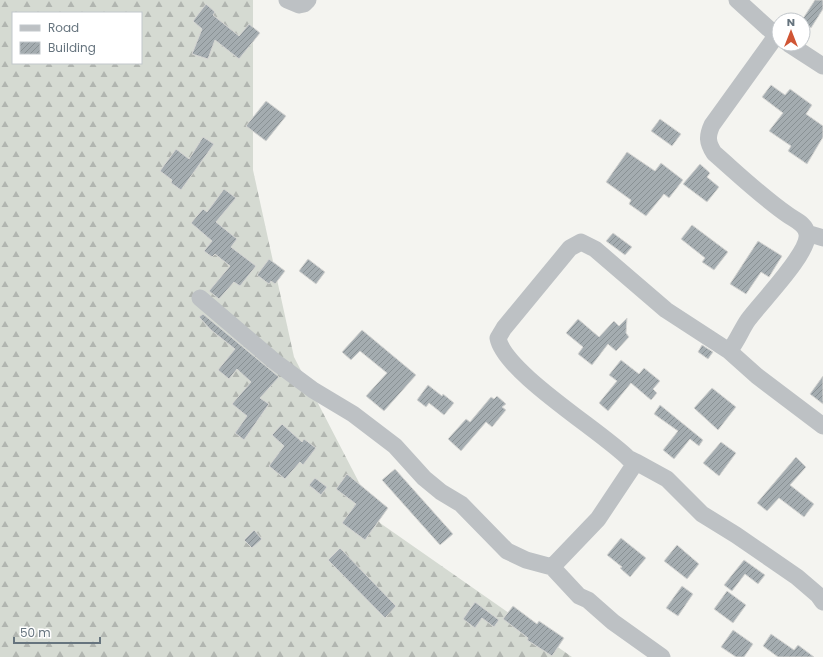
<svg xmlns="http://www.w3.org/2000/svg" width="823" height="657" font-family="Poppins,sans-serif">
  <style>
    .forest { fill: url(#forest-firs); fill-rule: evenodd }
    .building { fill: url(#building-hatch); stroke: #d5d5d3 }
    .lines { fill: none; stroke-linecap: round; stroke-linejoin: round }
    .minor { stroke: #bdc1c4; stroke-width: 17 }
  </style>
  <defs>
    <pattern id="forest-firs" width="22" height="20" patternUnits="userSpaceOnUse"><rect width="22" height="20" fill="#d5dad2"/><path d="M5 1l3.5 6h-7zM16 11l3.5 6h-7z" fill="#b1b5b0"/></pattern>
    <pattern id="building-hatch" width="6" height="6" patternUnits="userSpaceOnUse"><rect width="6" height="6" fill="#a4acb0"/><path d="M-1 1l2-2M0 6l6-6M5 7l2-2" fill="none" stroke="#899194"/></pattern>
  </defs>
  <rect width="100%" height="100%" fill="#f4f4f0"/>
  <path class="forest" d="M0,0H253V170L294,357L380,523L572,657H0ZM13,13H141V63H13Z"/>
  <path class="building" d="M815,0H823V9L811,28L802,20Z
    M206,4L215,12L213,15L239,36L249,24L260,33L239,59L215,40L208,59L192,54L202,29L193,21Z
    M771,85L785,95L790,89L812,105L806,114L823,126V137L807,164L788,151L791,146L769,131L783,113L762,97Z
    M266,101L286,116L266,141L246,126Z
    M660,119L681,134L672,146L651,131Z
    M203,137L214,144L181,190L171,183L172,180L160,171L176,149L189,159Z
    M627,152L655,171L661,163L683,180L669,198L664,194L646,216L629,204L631,200L606,182Z
    M700,164L710,173L707,177L719,187L707,202L683,184Z
    M224,189L236,198L216,222L237,239L231,247L256,266L240,286L234,282L219,299L209,291L230,266L215,254L212,257L204,251L212,241L191,223L203,209L207,212Z
    M692,225L728,252L714,270L702,262L705,258L681,239Z
    M613,233L632,247L625,255L606,241Z
    M758,241L782,256L769,277L761,272L746,294L730,284Z
    M269,259L285,271L275,284L271,281L269,284L257,275Z
    M308,259L325,272L316,284L299,271Z
    M203,314L279,377L260,398L269,404L244,440L235,433L247,416L232,404L251,382L237,369L229,379L218,370L235,349L211,330L199,317Z
    M627,318L626,333L629,337L616,351L608,344L592,365L578,354L583,347L566,333L578,319L599,337L614,321L619,326Z
    M362,330L416,375L384,411L366,396L387,373L360,351L351,360L342,352Z
    M702,345L713,352L708,359L698,352Z
    M621,360L639,374L644,368L660,381L653,389L657,393L651,400L631,383L608,411L599,403L617,381L609,375Z
    M823,376V404L810,394Z
    M428,385L442,396L443,394L454,403L444,415L429,403L426,407L417,400Z
    M712,388L736,407L718,430L694,408Z
    M497,396L506,404L502,407L506,410L492,427L486,422L461,451L448,439L466,419L470,422L491,397L494,399Z
    M660,405L703,440L699,446L690,439L674,459L663,450L678,431L654,414Z
    M282,424L302,442L304,439L316,448L303,465L300,462L285,479L269,466L284,446L272,435Z
    M721,442L736,453L719,476L703,463Z
    M796,457L806,467L790,485L814,504L804,517L779,498L767,511L757,503Z
    M395,469L453,534L440,545L382,480Z
    M347,474L388,508L365,540L342,523L356,504L336,489Z
    M315,478L327,487L321,495L309,485Z
    M254,530L262,539L252,548L244,540Z
    M621,538L646,558L630,577L620,568L622,567L607,555Z
    M677,545L699,564L687,579L664,561Z
    M340,548L396,606L385,618L328,560Z
    M744,560L765,575L758,584L745,574L732,591L724,585Z
    M682,586L693,594L678,616L666,608Z
    M727,591L746,605L733,623L714,609Z
    M475,602L499,620L494,627L482,618L475,628L463,619Z
    M513,606L537,624L539,621L564,638L552,656L527,640L528,638L503,619Z
    M733,630L753,644L744,657H736L721,647Z
    M771,634L794,650L798,645L814,657H778L763,646Z"/>
  <g class="lines">
    <path class="minor" d="M287,0L299,5L304,4L308,0
      M737,0L779,38
      M789,44L823,66
      M807,233L823,238
      M200,298L274,361L313,390L353,414L395,446L424,478L441,492L461,504L507,551L526,560L552,567
      M729,351C737,342 741,330 748,320C760,303 810,253 807,234C806,224 795,220 788,215C762,197 738,174 714,153C707,142 707,136 712,125L776,36
      M636,462L667,479L702,514L736,535L797,577L818,595L823,602
      M662,657L613,622L588,600L579,596L552,567L598,519L636,462L628,458C601,431 504,372 498,338L504,328L570,248L581,242L595,249L666,310L729,351L757,376L823,426"/>
  </g>
  <rect x="12" y="12" width="130" height="52" fill="#ffffff" stroke="#c2c7cb"/>
  <rect x="20" y="25" width="20" height="6" fill="#bdc1c4" stroke="#c2c7cb"/>
  <text x="48" y="32" font-size="12" fill="#66747e">Road</text>
  <rect x="20" y="42" width="20" height="12" fill="url(#building-hatch)" stroke="#c2c7cb"/>
  <text x="48" y="52" font-size="12" fill="#66747e">Building</text>
  <g transform="translate(791 32)"><circle r="19" fill="#ffffff" stroke="#c2c7cb"/>
  <path d="M0-3L7 15L0 10L-7 15Z" fill="#d05534"/>
  <text y="-6" font-size="11" font-weight="bold" text-anchor="middle" fill="#66747e">N</text>
  </g>
  <path d="M14 637v6h86v-6" fill="none" stroke="#66747e" stroke-width="2"/>
  <text x="20" y="637" font-size="12" fill="#66747e" stroke="#ffffff" stroke-width="3" paint-order="stroke">50 m</text>
</svg>
